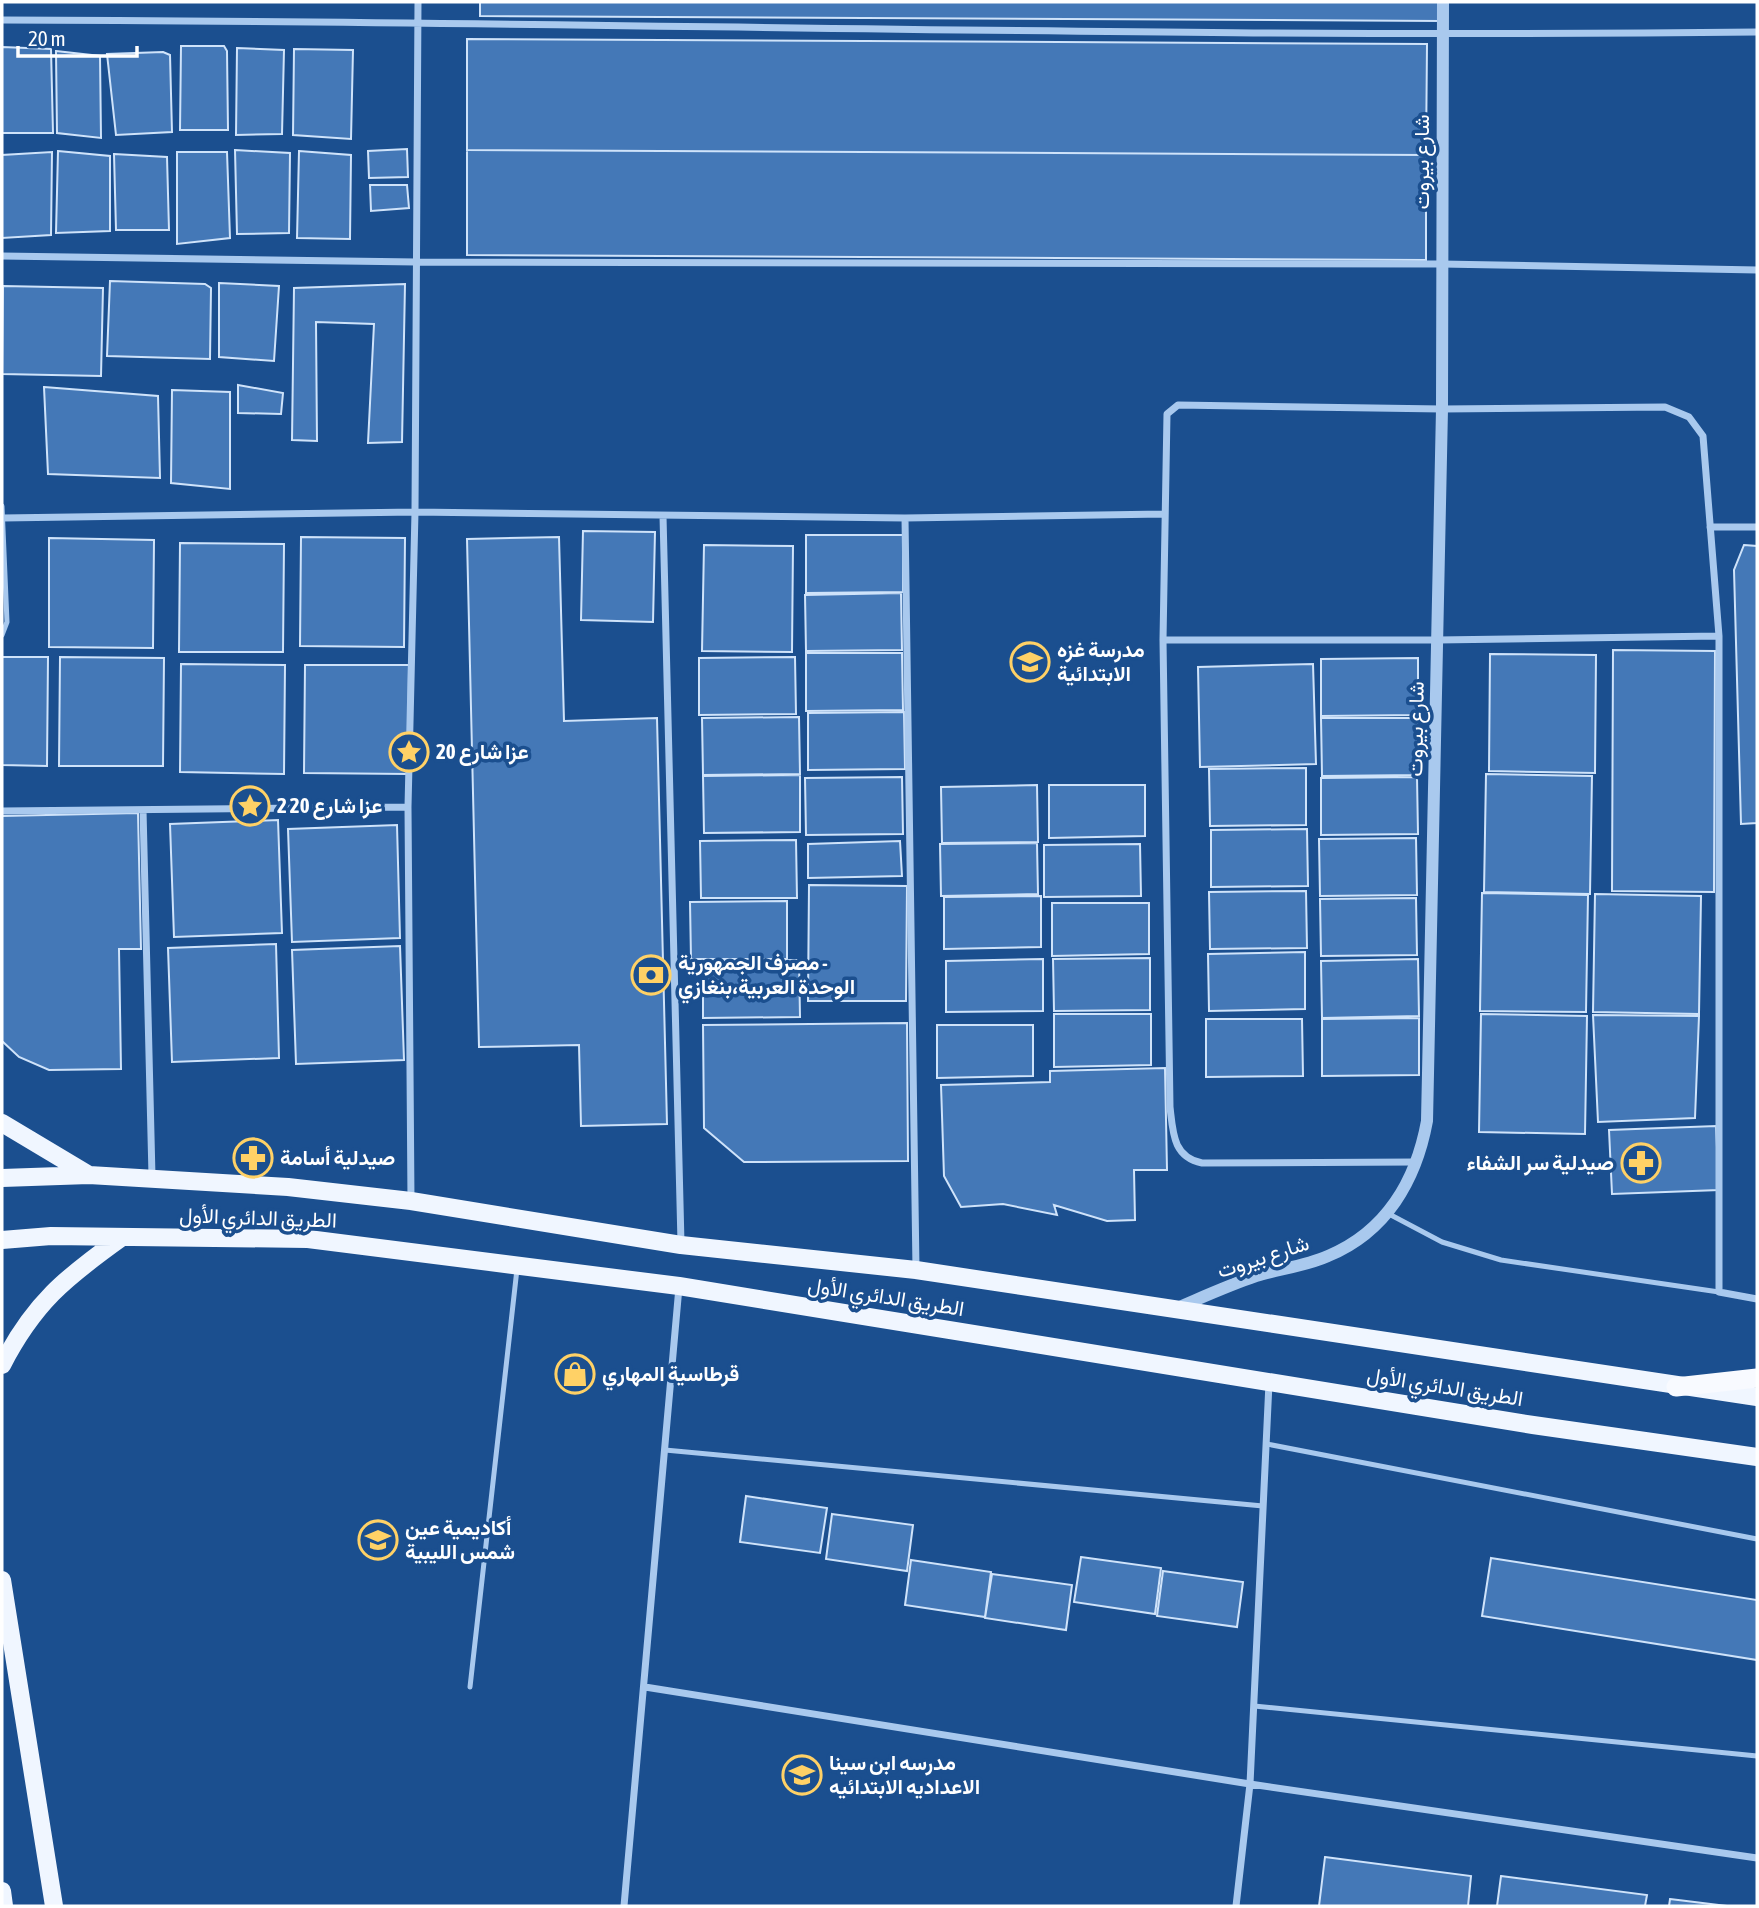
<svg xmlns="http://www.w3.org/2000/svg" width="1759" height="1908" font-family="'Asap Condensed',Vazirmatn,sans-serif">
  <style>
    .building { fill: #4478b7; stroke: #cfe3fa; stroke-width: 2 }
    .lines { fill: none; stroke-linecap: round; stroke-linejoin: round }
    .service { stroke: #a9c9ee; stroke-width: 5 }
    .minor { stroke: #a9c9ee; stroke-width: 7 }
    .tertiary { stroke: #a9c9ee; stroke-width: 12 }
    .primary { stroke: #f0f6ff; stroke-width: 18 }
    .trunk { stroke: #f8faff; stroke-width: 19 }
    .labels { text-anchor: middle; stroke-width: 7; stroke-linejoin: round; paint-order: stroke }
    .street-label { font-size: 21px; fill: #fff; stroke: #1b4f8f }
    .poi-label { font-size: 21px; font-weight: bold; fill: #fff; stroke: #1b4f8f; text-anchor: start }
  </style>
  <rect width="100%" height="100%" fill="#1b4f8f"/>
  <path class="building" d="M480,2H1441V21L480,16Z
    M467,39L1427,44L1426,155L467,150Z
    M181,46H224L227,51L228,130H180Z
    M2,47L51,49L53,133H2Z
    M237,48L284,50L282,134L236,135Z
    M294,49L353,50L351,139L293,135Z
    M56,51L100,56L101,138L57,133Z
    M163,52L170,55L172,132L116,135L107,54Z
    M407,149L408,177L369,178L368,151Z
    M235,150L290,153L289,233L237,234Z
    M467,150L1426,155V260L467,255Z
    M58,151L110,156V231L56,233Z
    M299,151L351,155L350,239L297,238Z
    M52,152L51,235L2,238V155Z
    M177,152H227L230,238L177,244Z
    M114,154L167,157L169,230H116Z
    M370,185H407L409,208L371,211Z
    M110,281L205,284L211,288L210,359L107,356Z
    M219,283L279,286L274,361L219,357Z
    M405,284L402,442L368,443L374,324L316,322L317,441L292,440L294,288Z
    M3,286L103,288L101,376L2,374Z
    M238,385L283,393L281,414L238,413Z
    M44,387L158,396L160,478L48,474Z
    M172,390L230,392V489L171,483Z
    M583,531L655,532L653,622L581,620Z
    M806,535H903V592L806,593Z
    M301,537L405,538L404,647L300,646Z
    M559,537L564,721L657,718L667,1124L581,1126L579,1045L479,1047L467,539Z
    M49,538L154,540L153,648L49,647Z
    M180,543L284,544L283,652H179Z
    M704,545L793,546L792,652L702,651Z
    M1744,545L1757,546V823L1741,824L1734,570Z
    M901,593L902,650L806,651L805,595Z
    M1613,650L1715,651L1714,892L1612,891Z
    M806,653H902L903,710L806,711Z
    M1490,654L1596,655L1595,773L1489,771Z
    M2,657H48L47,766L2,765Z
    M60,657L164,658L163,766H59Z
    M795,657L796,714L699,715V658Z
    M1418,658V715L1321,716V659Z
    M181,664L285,665L284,774L180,772Z
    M1313,664L1316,764L1200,767L1198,667Z
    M305,665H409L408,774L304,773Z
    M904,712L905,769L808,770V713Z
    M799,717L800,774L703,775L702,718Z
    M1321,718H1417L1418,775L1322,776Z
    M1306,768V825L1210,826L1209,769Z
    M1486,774L1592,776L1590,894L1484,892Z
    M800,775V832L704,833L703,776Z
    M902,777L903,834L806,835L805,778Z
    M1417,777L1418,834L1321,835V778Z
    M1037,785L1038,842L942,843L941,787Z
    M1049,785H1145V836L1049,838Z
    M138,813L141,949H119L121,1069L49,1070L19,1057L2,1041V816Z
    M278,820L282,933L174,937L170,824Z
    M397,825L400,938L292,942L288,829Z
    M1307,829L1308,886L1211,887V830Z
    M1416,838L1417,895L1320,896L1319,839Z
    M796,840L797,898H701L700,841Z
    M900,841L902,876L808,878V844Z
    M1037,843L1038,894L941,896L940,844Z
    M1140,844L1141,896L1044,897V845Z
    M809,885L907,886L906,1001H808Z
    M1306,891L1307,948L1210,949L1209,892Z
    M1482,893L1588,895L1586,1012L1480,1011Z
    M1595,894L1701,896L1699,1014L1593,1012Z
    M1041,896V947L944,949V897Z
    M1416,898L1417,955L1321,956L1320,899Z
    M787,901V959H691L690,902Z
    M1052,903H1149V954L1052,956Z
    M276,944L279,1058L172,1062L168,948Z
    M400,946L404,1060L296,1064L292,950Z
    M1305,952V1009L1209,1011L1208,954Z
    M1150,958V1010L1054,1011L1053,959Z
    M1043,959V1011L946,1012V961Z
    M1418,959L1419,1016L1322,1018L1321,961Z
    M799,960L800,1017L703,1018V961Z
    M1054,1014H1151V1065L1054,1067Z
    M1481,1014L1587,1016L1585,1134L1479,1132Z
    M1593,1015L1699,1016L1695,1118L1598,1122Z
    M1419,1018V1075L1322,1076V1019Z
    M1206,1019H1302L1303,1076L1206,1077Z
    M907,1023L908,1161L744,1162L704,1128L703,1025Z
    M937,1025H1033V1076L937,1078Z
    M1165,1068L1167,1170H1134L1135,1220L1107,1221L1054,1205L1057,1215L1003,1204L961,1207L944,1176L941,1085L1050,1082V1071Z
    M1716,1126L1719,1190L1612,1194L1609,1130Z
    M746,1496L827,1508L820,1553L740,1542Z
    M832,1514L913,1525L907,1571L826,1559Z
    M1081,1557L1161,1568L1155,1614L1074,1602Z
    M1491,1558L1757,1600V1660L1482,1616Z
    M911,1560L991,1572L985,1617L905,1605Z
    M1163,1571L1243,1582L1237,1627L1157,1616Z
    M992,1574L1072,1585L1066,1630L985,1618Z
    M1325,1857L1471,1876L1468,1906H1319Z
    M1501,1876L1647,1895L1645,1906H1497Z
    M1670,1899L1727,1906H1669Z"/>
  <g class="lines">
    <path class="service" d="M2,506L7,622L2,635
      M1389,1214L1442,1242L1501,1260L1719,1292
      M1267,1444L1757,1539
      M665,1450L1263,1506
      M470,1687L517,1269
      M1254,1706L1757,1756"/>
    <path class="minor" d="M2,20C587,21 1172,39 1757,32
      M2,256L416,262L1441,264L1757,270
      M663,516L681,1243
      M3,518L415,512L905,518L1164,514
      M905,518L916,1269
      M1710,527H1757
      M1163,640H1438L1719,636
      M143,810L152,1176
      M2,811L408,807
      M1416,1162L1202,1163C1173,1157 1173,1133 1170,1107L1163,640L1167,414L1178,405L1442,409L1665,407L1689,417L1703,436L1719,636V1292L1757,1299
      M411,1201L408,807L415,512L418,2
      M645,1687L1250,1784L1757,1858
      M624,1906L679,1287
      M1236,1906L1250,1784L1269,1383"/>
    <path class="tertiary" d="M1177,1308C1203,1297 1229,1285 1256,1276C1279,1269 1306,1266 1328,1256C1386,1232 1416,1181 1427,1121L1442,409L1443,2"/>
    <path class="primary" d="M2,1123L89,1175
      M2,1178L89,1175L288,1187L411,1201L681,1245L916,1270L1757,1397
      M2,1240L51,1236L308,1239L679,1286L1533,1425L1757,1457
      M2,1365C34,1303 65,1278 121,1238
      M2,1580L54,1906
      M2,1891L4,1906"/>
    <path class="trunk" d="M1676,1387L1757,1378"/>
  </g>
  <defs>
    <g id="school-ring" transform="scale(2.0125)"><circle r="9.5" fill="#1b4f8f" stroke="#ffd166" stroke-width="1.5"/><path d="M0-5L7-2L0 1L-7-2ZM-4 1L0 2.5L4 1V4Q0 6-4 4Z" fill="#ffd166"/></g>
    <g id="sight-ring" transform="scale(2.0125)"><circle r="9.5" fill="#1b4f8f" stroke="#ffd166" stroke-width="1.5"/><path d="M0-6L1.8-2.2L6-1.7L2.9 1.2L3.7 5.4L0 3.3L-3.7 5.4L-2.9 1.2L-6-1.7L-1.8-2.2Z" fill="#ffd166"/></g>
    <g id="bank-ring" transform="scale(2.0125)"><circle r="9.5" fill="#1b4f8f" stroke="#ffd166" stroke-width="1.5"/><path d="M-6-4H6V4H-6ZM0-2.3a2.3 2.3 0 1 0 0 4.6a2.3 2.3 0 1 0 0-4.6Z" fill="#ffd166"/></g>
    <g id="pharmacy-ring" transform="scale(2.0125)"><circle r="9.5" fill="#1b4f8f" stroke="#ffd166" stroke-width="1.5"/><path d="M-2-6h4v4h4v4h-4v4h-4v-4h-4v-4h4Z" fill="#ffd166"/></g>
    <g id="shop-ring" transform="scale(2.0125)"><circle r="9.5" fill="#1b4f8f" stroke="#ffd166" stroke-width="1.5"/><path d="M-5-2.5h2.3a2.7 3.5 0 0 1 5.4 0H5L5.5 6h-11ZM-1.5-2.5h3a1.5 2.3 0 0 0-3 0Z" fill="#ffd166"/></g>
    <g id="university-ring" transform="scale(2.0125)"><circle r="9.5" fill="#1b4f8f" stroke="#ffd166" stroke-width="1.5"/><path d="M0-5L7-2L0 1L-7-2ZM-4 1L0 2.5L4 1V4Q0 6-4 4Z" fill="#ffd166"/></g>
  </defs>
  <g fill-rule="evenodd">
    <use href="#school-ring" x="1030" y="662"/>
    <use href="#sight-ring" x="409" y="752"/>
    <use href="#sight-ring" x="250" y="806"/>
    <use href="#bank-ring" x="651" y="975"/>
    <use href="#pharmacy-ring" x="253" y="1158"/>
    <use href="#pharmacy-ring" x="1641" y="1163"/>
    <use href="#shop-ring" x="575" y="1374"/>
    <use href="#university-ring" x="378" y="1540"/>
    <use href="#school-ring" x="802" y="1775"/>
  </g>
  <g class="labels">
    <g class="street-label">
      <text transform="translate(1422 162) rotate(-90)" y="7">شارع بيروت</text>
      <text transform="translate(1416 729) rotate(-89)" y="7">شارع بيروت</text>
      <text transform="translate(258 1218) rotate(2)" y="7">الطريق الدائري الأول</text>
      <text transform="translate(1263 1257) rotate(-18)" y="7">شارع بيروت</text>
      <text transform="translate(886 1297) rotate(9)" y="7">الطريق الدائري الأول</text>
      <text transform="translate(1445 1387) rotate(9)" y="7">الطريق الدائري الأول</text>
    </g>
    <g class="poi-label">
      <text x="1057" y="657">مدرسة غزه<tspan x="1057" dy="24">الابتدائية</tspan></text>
      <text x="436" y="759">عزا شارع 20</text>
      <text x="277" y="813">عزا شارع 20 2</text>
      <text x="678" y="970">مصرف الجمهورية -<tspan x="678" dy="24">الوحدة العربية،بنغازي</tspan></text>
      <text x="280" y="1165">صيدلية أسامة</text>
      <text x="1614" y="1170" text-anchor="end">صيدلية سر الشفاء</text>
      <text x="602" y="1381">قرطاسية المهاري</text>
      <text x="405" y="1535">أكاديمية عين<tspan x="405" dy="24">شمس الليبية</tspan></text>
      <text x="829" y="1770">مدرسه ابن سينا<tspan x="829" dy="24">الاعداديه الابتدائيه</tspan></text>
    </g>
  </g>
  <rect width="1759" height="1908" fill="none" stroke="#ffffff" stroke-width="7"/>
  <path d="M18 46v10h119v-10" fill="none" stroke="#ffffff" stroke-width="3.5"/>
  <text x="28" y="46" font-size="21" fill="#ffffff" stroke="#1b4f8f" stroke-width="5" paint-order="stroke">20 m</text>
</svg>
